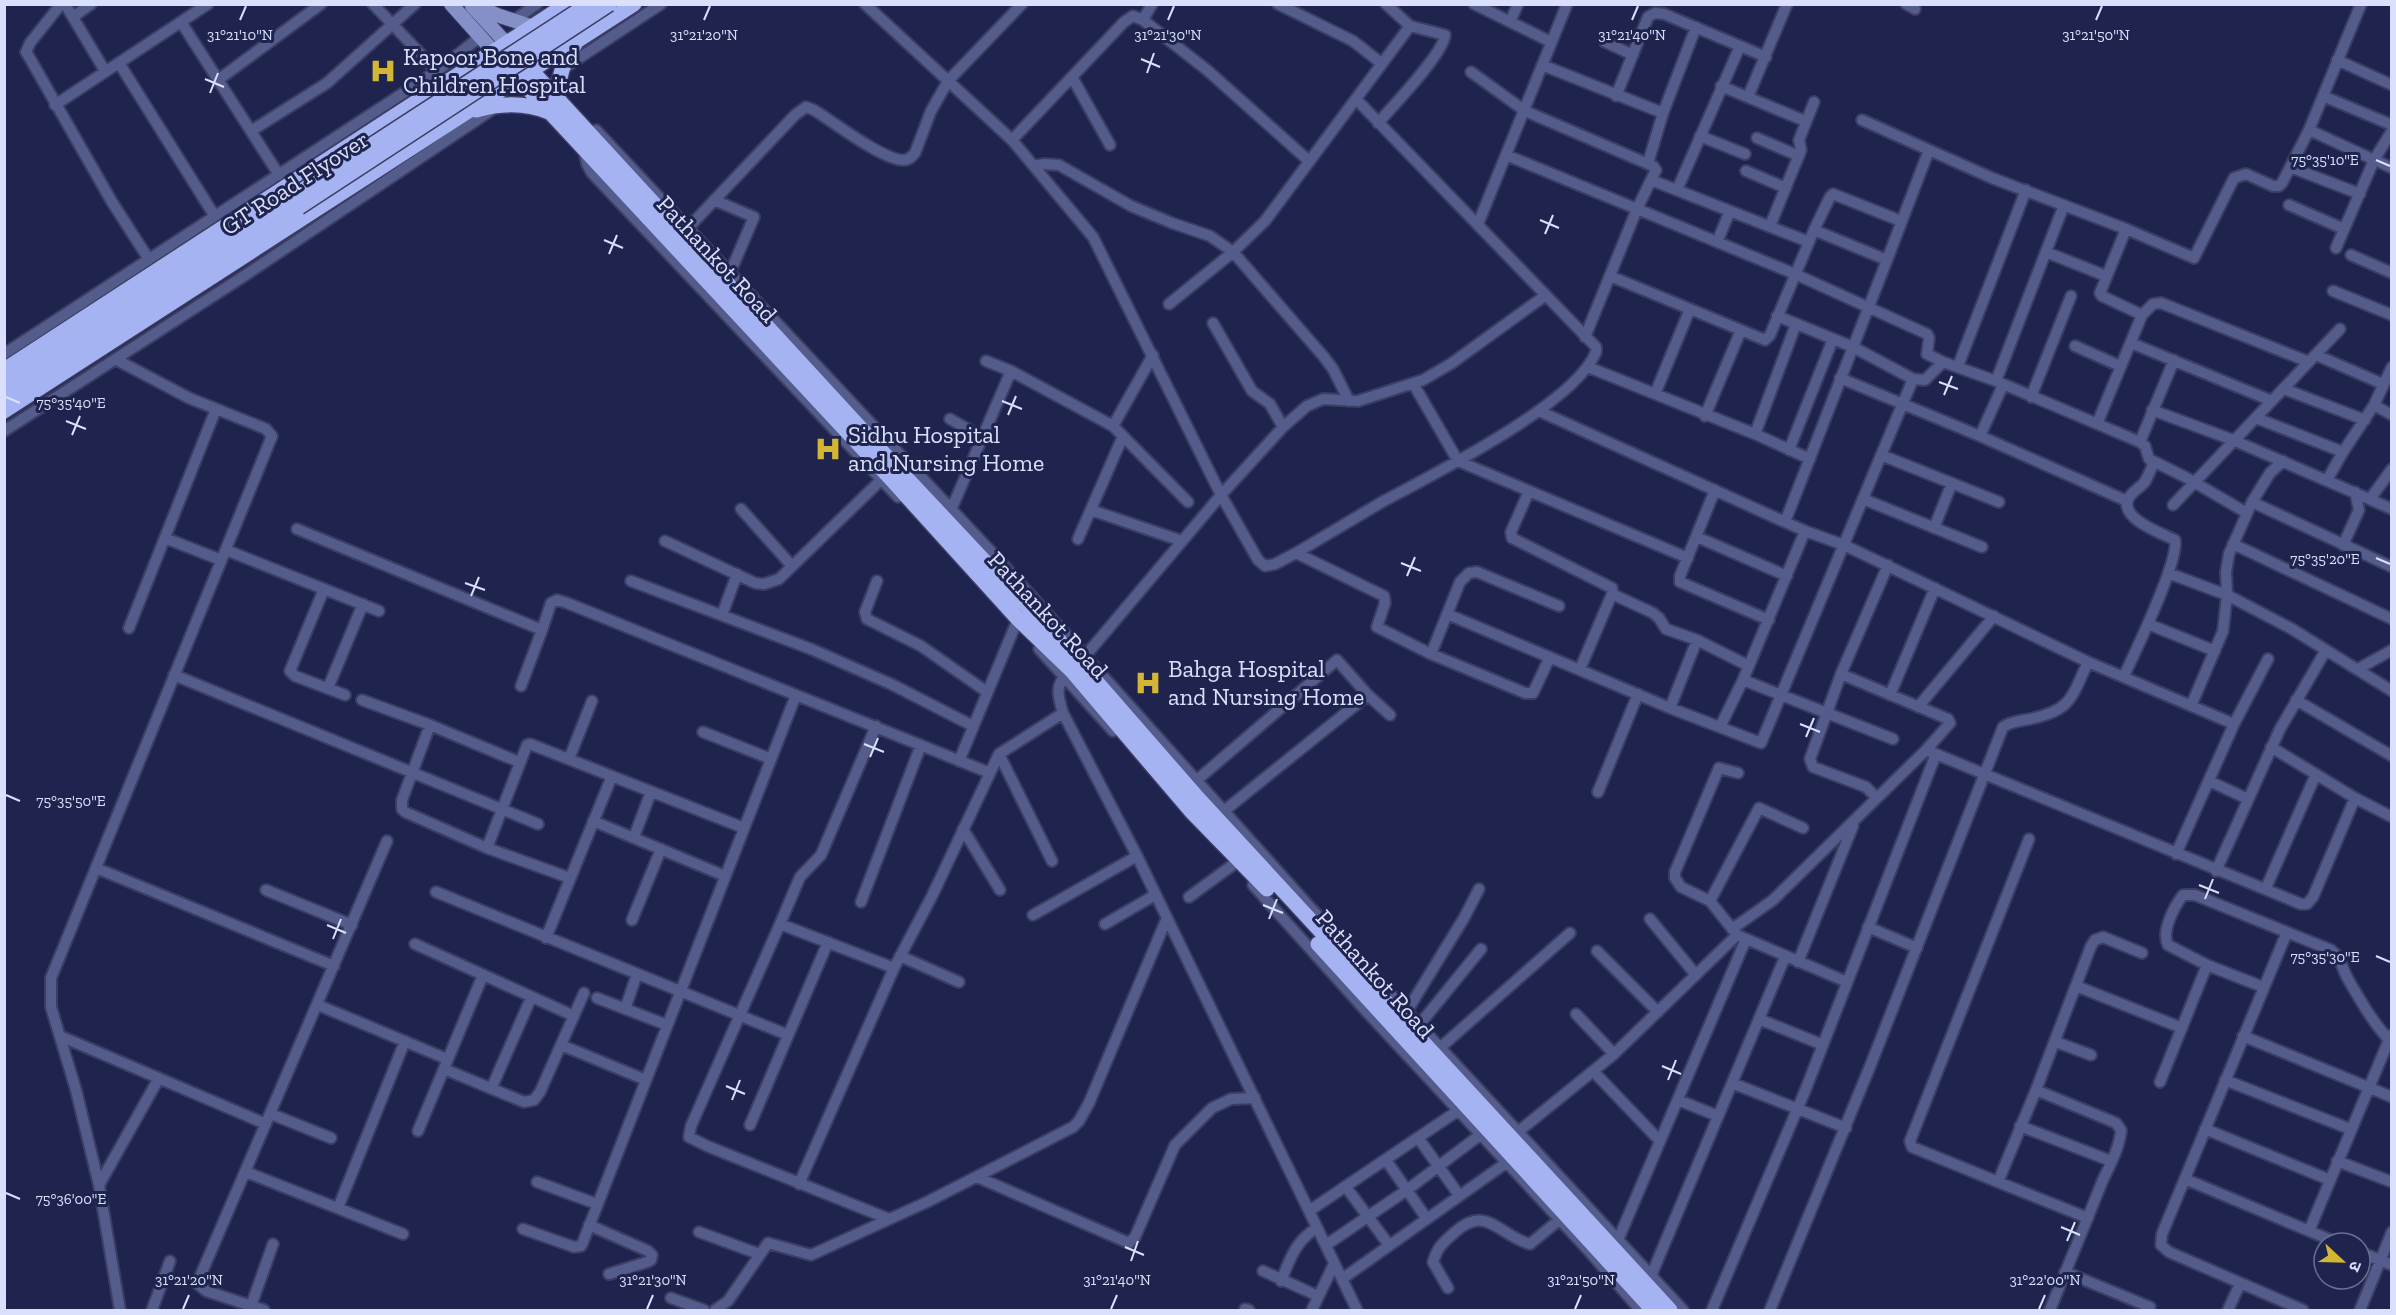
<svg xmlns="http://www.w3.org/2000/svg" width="2396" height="1315" font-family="'Zilla Slab','Noto Sans Devanagari',serif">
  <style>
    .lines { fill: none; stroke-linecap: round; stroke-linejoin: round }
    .minor-casing { stroke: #3c3d62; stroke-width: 14 }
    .major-casing { stroke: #3c3d62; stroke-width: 16 }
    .highway-casing { stroke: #3c3d62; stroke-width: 18 }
    .minor { stroke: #535c8b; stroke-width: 10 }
    .major { stroke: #8590c9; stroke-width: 14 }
    .highway { stroke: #a6b3f2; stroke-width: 15 }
    .highway-bridge-casing { stroke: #3c3d62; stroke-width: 18; stroke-linecap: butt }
    .highway-bridge { stroke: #a6b3f2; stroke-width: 15 }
    .ticks { fill: none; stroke: #dae0fc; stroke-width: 2 }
    .labels { text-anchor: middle; stroke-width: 6; stroke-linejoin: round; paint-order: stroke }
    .poi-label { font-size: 24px; fill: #dae0fc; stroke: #1f244e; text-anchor: start }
    .street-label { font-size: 24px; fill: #dae0fc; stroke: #1f244e }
    .ticks-label { font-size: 15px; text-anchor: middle; fill: #dae0fc; stroke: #1f244e; stroke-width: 6; stroke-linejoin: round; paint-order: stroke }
  </style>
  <rect width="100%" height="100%" fill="#1f244e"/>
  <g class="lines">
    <g class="minor-casing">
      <path id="minor" d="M61,4L30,43L26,52L28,55L112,202L148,258
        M65,4L105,71
        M373,4L437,71
        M865,4L1012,140L1093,237L1221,495L1258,560L1265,566L1275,564L1296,553C1325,536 1353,519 1382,502C1434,474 1575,404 1596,352V347L1356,99
        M1278,4L1353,41L1381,63
        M1474,4L1551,42
        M1906,4L1915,9
        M73,17L91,4
        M1143,20L1152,4
        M513,21L537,4
        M181,22L279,175
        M1510,22L1518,4
        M1605,42L1633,55
        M2337,60L2392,85
        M119,63L214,215
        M1542,65L1663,113
        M564,68L661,4
        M1471,72L1525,111L1653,166L1656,170L1651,180L1809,242
        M1072,77L1110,145
        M218,80L321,4
        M1721,86L1805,121
        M1616,96L1648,17L1655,13L1664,14L1766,57
        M2323,96L2392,125
        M1748,97L1787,4
        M55,105L208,4
        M1862,120L1929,150
        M1378,123C1392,107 1444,53 1445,35L1410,26
        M596,130L998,559L1309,906L1683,1310
        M2309,130L2392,168
        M251,131L327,83L415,4
        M1700,136L1745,154
        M1757,138L1799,156
        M1012,140L1124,22L1133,16L1143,20L1207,70L1309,161
        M584,150L587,164L592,173L898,497
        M1506,155L1795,274L1927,334L1929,338L1927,354L1943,362L1996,381L2140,442L2145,446L2149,459L2187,478L2247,513
        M1648,163L1663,113L1696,27
        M1034,166L1044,164L1059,165L1131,206L1172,223L1210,236L1233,252L1324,357L1333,369L1349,401
        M2290,167L2360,194
        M1746,171L1786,188
        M1677,190L1740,46
        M714,200L754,217L730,273
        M2289,205L2344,229
        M1478,224L1567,4
        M1770,226L1801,150L1799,140L1814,102
        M688,228L795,115L806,107L814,110C832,121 884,161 904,160C910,160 912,156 915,153L931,111L948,81L1022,4
        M2126,229L2100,293L2102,296L2142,315
        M1814,230L1830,197L1833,194L1901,221
        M1717,242L1730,211
        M2336,248L2374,160L2392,131
        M2046,252L2106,276
        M2351,255L2392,273
        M1610,276L1765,340L1770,335L1814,230L1887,260L1929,150L1992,178L2126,229L2194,258L2234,178L2246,174L2273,186H2279L2282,183L2309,130L2361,4
        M2333,291L2392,315
        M1169,304L1233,252L1265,221L1410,26L1386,4
        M1777,316L1853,347L1913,379
        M1213,323L1252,391L1270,404L1283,427
        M1585,337L1637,209L1651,180
        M2131,343L2272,401
        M2075,346L2120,366
        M4,354L437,71L481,36
        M2316,355L2383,384
        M115,359L189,398L266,429L272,436L51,978V1007L76,1090L99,1185L120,1310
        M986,361L1011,371
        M1958,366L2026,190
        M1588,367L1755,434L1810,459
        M1840,378L1980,436L2127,501
        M1996,381L2064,205
        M1414,385L1458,461L1688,558
        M2284,389L2365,420
        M1655,394L1690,309
        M2031,397L2071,296
        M2374,405L2392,415
        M2152,410L2233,440L2392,509
        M1539,411L1805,531L1844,545L2088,662L2234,724
        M1705,416L1741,330
        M2256,418L2343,452L2374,405L2392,367
        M950,419L984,438
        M2097,424L2142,315L2153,304L2161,303L2309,362
        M1113,426L1153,355
        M4,431L244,276L493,109
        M1755,434L1796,324
        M1980,436L2003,385
        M2140,442L2174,360
        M1789,450L1833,339
        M1881,455L1999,502
        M2327,480L2343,452
        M1715,490L1680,576V582L1769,620
        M1529,491L1511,532L1512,538L1612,588V594L1580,669
        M1863,499L1982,547
        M2370,499L2392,469
        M2252,502L2392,567
        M2173,505L2340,329
        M741,509L792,566
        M951,510L1011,371L1113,426L1188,502
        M1091,510L1182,541
        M1785,522L1887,260
        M1934,528L1952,483
        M297,529L542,630L551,603L557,600L567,603L990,773
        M1697,537L1787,576
        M165,538L221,560
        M1078,539L1123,436
        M665,541L755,583L764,584L779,579L881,480
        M2233,544L2392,619
        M2343,545L2359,510L2355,492
        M226,550L379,611
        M1296,553L1384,596L1385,603L1377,627L1431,654L1525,693H1533L1550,657
        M2168,573L2227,595L2292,629L2392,691
        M631,581L811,649L893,685L973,726
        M877,581L865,612L867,619L921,646L987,692
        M324,589L290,671L295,676L345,695
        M1612,594L1653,613L1659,618L1666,629L1697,640L1749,666
        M1447,614L1670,708L1761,743L1913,379L1925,380L1943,362
        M722,615L737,574
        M2148,624L2215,651
        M129,628L216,409
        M1039,649L1113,731
        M1431,654L1460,582L1469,573L1477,572L1559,606
        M1081,661L1221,495L1283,427L1307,406L1323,399L1358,401L1423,380L1452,363L1546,295
        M2358,669L2392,650
        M1069,671C1054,685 1058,696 1063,713L1137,856L1357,1310
        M174,675L538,824
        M2124,676C2135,652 2179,562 2175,540C2161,533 2115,517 2130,496C2134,491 2139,488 2144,483C2148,477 2151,469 2154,462
        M1743,680L1893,739
        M521,686L542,630
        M328,688L363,604
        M1890,695L1935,588
        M362,700L430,725L519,762
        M2296,700L2392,756
        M2191,706L2223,631L2227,595L2226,572L2229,554L2252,502L2270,473L2283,461
        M1918,707L1994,616
        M1670,708L1697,640
        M430,725L402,800V809L405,812L487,848L570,878
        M1720,727L1743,680L1805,531
        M703,732L771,759
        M2271,747L2355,798L2392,817
        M1926,750L2301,904H2307L2313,897L2355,798
        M999,754L1052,861
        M569,759L592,701
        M959,761L1018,619
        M1738,773L1719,768L1675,872V878L1681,887L1710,901L1737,935L1847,982
        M1197,780L1337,660L1368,695L1390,715
        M2209,781L2248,799
        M1598,792L1638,694
        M1877,798L1866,787L1813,767L1810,759L1841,674L1888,565
        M1224,811L1368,695
        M593,821L725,876
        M963,829L1000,890
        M634,837L651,792
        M487,848L527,745L530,744L744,828
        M2176,854L2234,724L2268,659
        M96,868L334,966
        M2216,871L2280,729L2326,650
        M1253,885L1366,1011L1588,1250L1640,1310
        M2266,888L2316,774
        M266,890L352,925
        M436,892L788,1035
        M1189,897L1234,864
        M1710,901L1759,808L1803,828
        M861,902L921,745
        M1033,915L1137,856
        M1650,919L1696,975
        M632,920L661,849
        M780,924L800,877L821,855L876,726
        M1105,924L1155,895
        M1868,927L1917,948
        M1732,929L1773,900L1926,750L1950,723L1948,719L1841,674
        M2287,932L2162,1234L2161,1245L2169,1252L2303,1310
        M546,938L612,776
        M415,944L574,1016
        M1597,951L1658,1012
        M900,956L959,982
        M1798,962L1853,826
        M2076,986L2182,1028
        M2263,987L2207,965L2168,945C2161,931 2174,907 2183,895H2195L2331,950C2341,957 2342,969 2348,979C2360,1000 2372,1021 2389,1040
        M597,998L667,1025
        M318,1005L447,1059
        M625,1009L637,974
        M1407,1011L1464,918L1479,889
        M1576,1014L1614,1054
        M1759,1019L1823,1045
        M1420,1024L1481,949
        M60,1036L266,1124
        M2243,1036L2392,1097
        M2056,1042L2091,1055
        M561,1045L646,1080
        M1441,1047L1570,933
        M444,1069L524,1102L534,1100L540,1092L584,993
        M1593,1071L1660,1141
        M2225,1080L2350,1129
        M2160,1082L2207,965
        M1732,1083L1846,1128
        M492,1087L531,998
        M2036,1090L2091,946L2095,940L2103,937L2142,953
        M1678,1100L1718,1116
        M271,1114L331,1138
        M750,1125L828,942
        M2020,1126L2111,1161
        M2205,1129L2330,1180
        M418,1131L483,975
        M1519,1131L1614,1054L1737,935
        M1419,1139L1459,1195
        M1386,1160L1427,1219
        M2337,1161L2392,1182
        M246,1172L403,1234
        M977,1177L1129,1243L1135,1237L1175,1145L1212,1108L1231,1099L1255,1098
        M2185,1179L2338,1243
        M537,1182L597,1204
        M1998,1182L1912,1147L1910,1141L2029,839
        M799,1184L894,968L932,896L999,754L1063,713
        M99,1185L159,1078
        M1346,1187L1389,1245
        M338,1208L405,1041
        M1309,1211L1459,1110
        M889,1219L707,1146L689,1137L691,1126L780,924L894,968
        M589,1225L648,1251L652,1255L651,1260L647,1262L609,1274
        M523,1229L574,1247L581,1246L583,1242L796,695
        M2309,1231L2391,1035
        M699,1232L759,1254
        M1618,1240L1746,939
        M1326,1245L1407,1190L1480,1135
        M2360,1252L2392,1265
        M1263,1271L1318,1296
        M2065,1272L2150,1307
        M1651,1276L1785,957
        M1342,1279L1506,1163
        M1281,1281C1290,1259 1296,1240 1317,1228
        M1448,1288L1433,1262C1438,1246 1443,1243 1455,1232C1487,1204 1498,1235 1530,1244L1559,1220
        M671,1298L704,1310
        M251,1306L273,1244
        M1245,1309L1249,1310
        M152,1310L170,1261
        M264,1310L206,1291L198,1284L199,1279L387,841
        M715,1310L728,1301L768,1243L811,1255L929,1201L1073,1127L1079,1121L1089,1103L1167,918
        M1312,1310L1334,1264
        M1712,1310L1805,1091L1936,754
        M1770,1310L1871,1064L2003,727C2011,721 2021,721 2030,719C2072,710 2071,698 2088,662
        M2050,1310C2067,1268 2085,1225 2102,1182C2109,1167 2120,1147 2121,1130L2116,1123L2036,1090L1998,1182L2088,1218
        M2228,1310L2240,1284
        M2360,1310L2392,1232"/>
    </g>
    <g class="major-casing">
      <path id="major" d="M451,4L494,52
        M474,4L497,15L533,27
        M472,6L507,44"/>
    </g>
    <g class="highway-casing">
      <path id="highway" d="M507,44L899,470L1080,663L1196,796L1670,1310
        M494,52L892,480L1018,619L1071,670L1191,811L1267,889
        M558,100C558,77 563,62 575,44
        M476,110C501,103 525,102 549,112
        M4,370L567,4
        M4,383L292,197
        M4,399L299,207
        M4,411L634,4
        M1318,944L1653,1310"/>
    </g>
    <use href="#minor" class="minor"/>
    <use href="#major" class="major"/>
    <use href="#highway" class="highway"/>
    <g class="highway-bridge-casing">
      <path id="highway-bridge" d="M292,197L589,4
        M299,207L609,4"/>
    </g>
    <use href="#highway-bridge" class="highway-bridge"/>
  </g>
  <path class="ticks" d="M240,20L246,6M704,20L710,6M1168,20L1174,6M1632,20L1638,6M2096,20L2102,6M1141,59L1160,67M1147,73L1154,53M205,79L224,87M210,93L218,73M2376,160L2390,166M1540,220L1559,228M1545,234L1553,215M604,240L623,248M609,254L617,235M1939,382L1958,389M1944,395L1952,376M6,397L20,403M1002,401L1022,409M1008,415L1016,396M66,421L86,429M72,435L80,416M2376,558L2390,564M1401,563L1421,571M1407,576L1415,557M465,583L485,590M471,596L479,577M1800,724L1820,732M1806,737L1814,718M864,744L884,752M870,757L878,738M6,795L20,801M2199,885L2219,893M2205,899L2213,879M1263,905L1283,913M1269,919L1277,899M327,925L346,933M333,939L341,919M2376,956L2390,962M1662,1066L1681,1074M1668,1080L1676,1060M726,1086L745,1094M732,1100L740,1080M6,1193L20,1199M2061,1227L2080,1235M2067,1241L2075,1222M1125,1247L1144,1255M1131,1261L1138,1241M183,1309L189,1295M647,1309L653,1295M1111,1309L1117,1295M1575,1309L1581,1295M2039,1309L2045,1295"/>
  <defs>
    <g id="hospital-bare" transform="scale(2.07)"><path d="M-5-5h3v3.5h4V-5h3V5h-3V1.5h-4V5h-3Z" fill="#d4b635" stroke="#1f244e" stroke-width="2.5" paint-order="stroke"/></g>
  </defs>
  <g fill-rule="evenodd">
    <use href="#hospital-bare" x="383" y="71"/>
    <use href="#hospital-bare" x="828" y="449"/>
    <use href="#hospital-bare" x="1148" y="683"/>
  </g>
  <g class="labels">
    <g class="poi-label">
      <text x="403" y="65">Kapoor Bone and<tspan x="403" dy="28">Children Hospital</tspan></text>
      <text x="848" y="443">Sidhu Hospital<tspan x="848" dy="28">and Nursing Home</tspan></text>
      <text x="1168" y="677">Bahga Hospital<tspan x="1168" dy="28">and Nursing Home</tspan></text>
    </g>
    <g class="street-label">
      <text transform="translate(295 183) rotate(-33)" y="8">GT Road Flyover</text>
      <text transform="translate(717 259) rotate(47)" y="8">Pathankot Road</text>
      <text transform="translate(1048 615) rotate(47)" y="8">Pathankot Road</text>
      <text transform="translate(1375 974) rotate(48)" y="8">Pathankot Road</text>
    </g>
  </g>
  <g class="ticks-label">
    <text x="704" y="40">31°21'20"N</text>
    <text x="1168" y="40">31°21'30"N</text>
    <text x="2096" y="40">31°21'50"N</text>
    <text x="240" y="40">31°21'10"N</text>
    <text x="1632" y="40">31°21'40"N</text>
    <text x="2325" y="165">75°35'10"E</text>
    <text x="71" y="408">75°35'40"E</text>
    <text x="2325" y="564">75°35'20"E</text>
    <text x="71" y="806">75°35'50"E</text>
    <text x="2325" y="962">75°35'30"E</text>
    <text x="71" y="1204">75°36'00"E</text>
    <text x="189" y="1285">31°21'20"N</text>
    <text x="653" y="1285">31°21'30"N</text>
    <text x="1117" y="1285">31°21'40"N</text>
    <text x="1581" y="1285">31°21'50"N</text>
    <text x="2045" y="1285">31°22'00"N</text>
  </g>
  <rect width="2396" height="1315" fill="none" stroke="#dae0fc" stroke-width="12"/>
  <g transform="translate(2342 1261) rotate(112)"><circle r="28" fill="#1f244e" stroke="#6a6f94" stroke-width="1.5"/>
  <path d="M0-4.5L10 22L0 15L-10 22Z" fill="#d4b635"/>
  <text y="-9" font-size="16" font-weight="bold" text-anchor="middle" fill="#dae0fc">उ</text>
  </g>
</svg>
